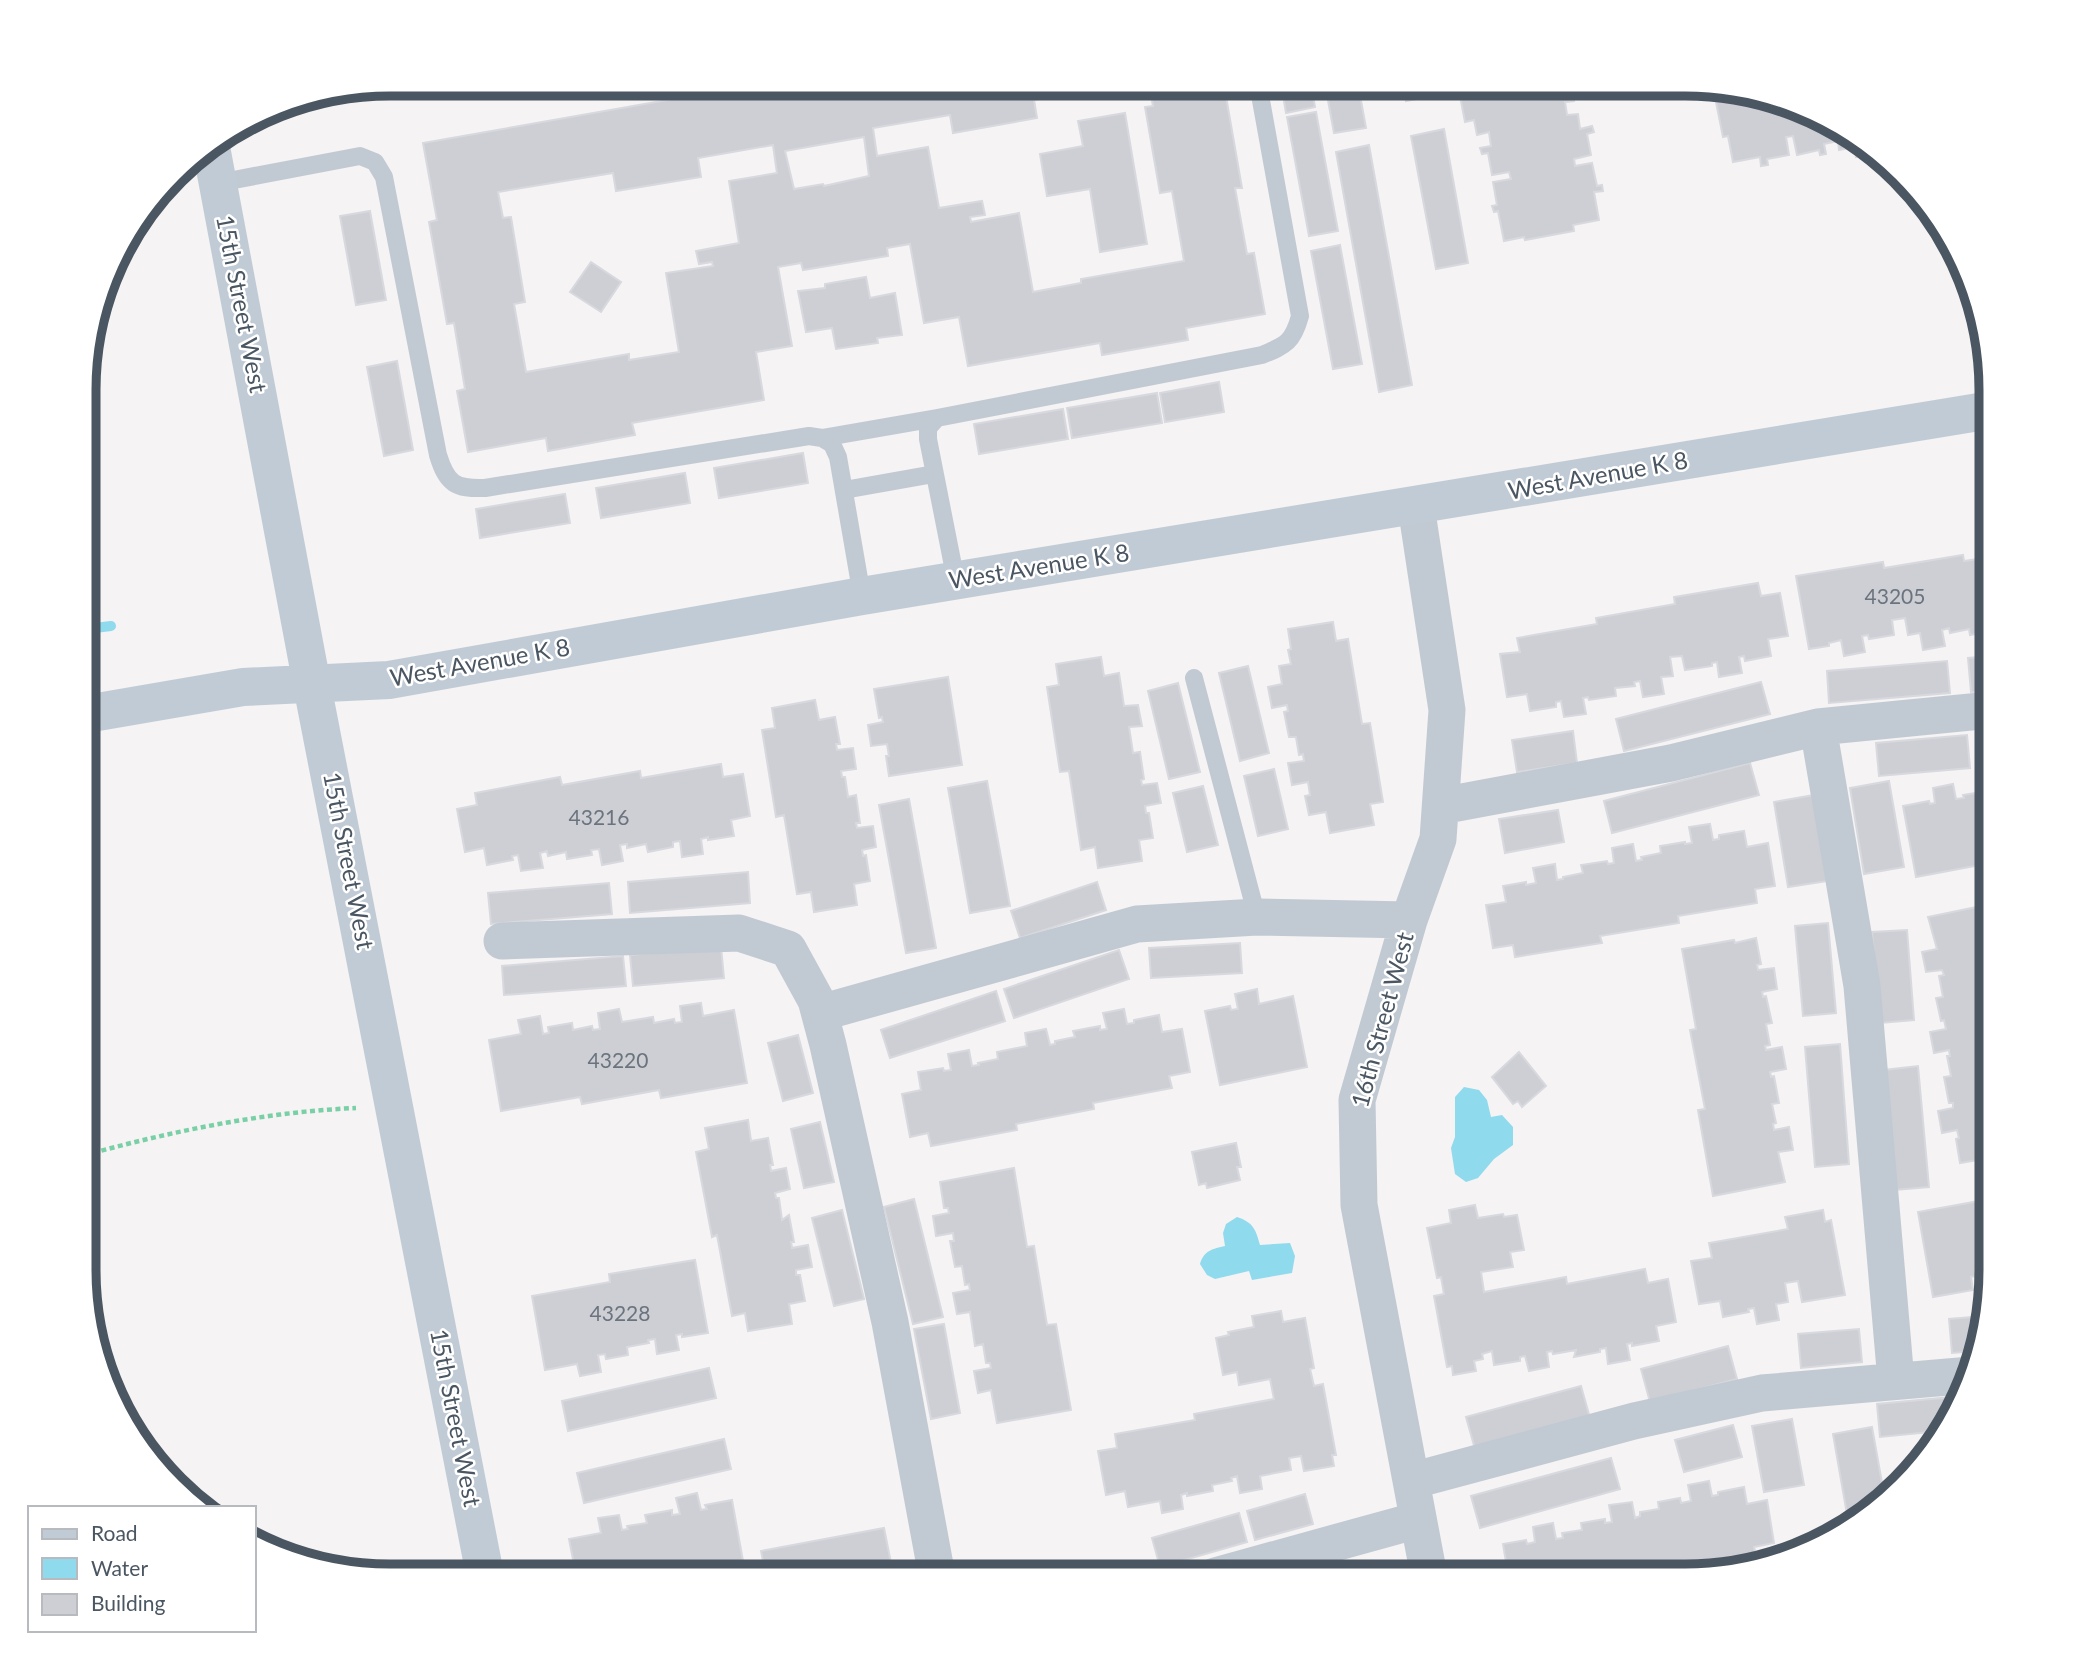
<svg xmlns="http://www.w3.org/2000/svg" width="2075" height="1660" font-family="Lato,sans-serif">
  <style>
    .water { fill: #90daee }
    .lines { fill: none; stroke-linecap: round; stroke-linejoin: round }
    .stream { stroke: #90daee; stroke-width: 10 }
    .building { fill: #cdcfd5; stroke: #d7d9de; stroke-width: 2; fill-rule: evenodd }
    .path { stroke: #7ad0a6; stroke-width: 4.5; stroke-dasharray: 5 3.5; stroke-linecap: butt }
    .lane { stroke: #c1cad2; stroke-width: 18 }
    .street { stroke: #c1cad2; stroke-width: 37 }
    .secondary { stroke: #c1cbd6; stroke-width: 38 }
    .labels { text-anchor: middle; stroke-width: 5; stroke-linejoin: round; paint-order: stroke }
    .number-label { font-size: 21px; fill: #6b747e }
    .street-label { font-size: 24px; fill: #4a5661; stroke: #fff }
    .rim { fill: none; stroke: #4a5661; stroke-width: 9 }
  </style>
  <rect width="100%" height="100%" fill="#f5f3f3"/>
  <path class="water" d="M1464,1087L1479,1090L1487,1100L1491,1117L1502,1115L1513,1127V1145L1494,1159L1478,1178L1466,1182L1455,1174L1451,1148L1455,1137V1097Z
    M1237,1217C1253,1222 1256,1230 1260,1245L1290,1243L1295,1256L1292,1273L1252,1280L1249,1271L1215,1279L1207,1275L1200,1264C1204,1250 1213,1249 1225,1246L1223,1233L1226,1224Z"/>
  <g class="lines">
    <path class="stream" d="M86,629L111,626"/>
  </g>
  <path class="building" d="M758,84H1124L1034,100L1037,118L953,133L950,115L873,128L877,156L928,147L939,208L982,201L985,215L970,217L971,222L1019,213L1033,292L1081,283V279L1184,261L1172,191L1160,193L1145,107L1153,106L1149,84L1224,85L1242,188H1235L1247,254L1254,253L1265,314L1186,328L1188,340L1102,355L1100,343L968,366L959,317L924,323L910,244L887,248L888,256L803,270L801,263L778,267L792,346L756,352L764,400L632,423L635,435L548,451L546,438L468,452L457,391L465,389L454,323L447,324L429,222L437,220L423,143ZM864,137L869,176L824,186L823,184L794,189L785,151ZM773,145L777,173L729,181L739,243L696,251L699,264L712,262L713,266L666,273L679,352L629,360V354L526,372L514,304L525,302L511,217L503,218L498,192L613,173L616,191L701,177L698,158Z
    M1281,84H1311L1315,107L1286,113Z
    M1325,84H1358L1366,128L1334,133Z
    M1403,84L1436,85L1438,95L1406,101Z
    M1482,85H1565L1567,96L1573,95L1574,101L1565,102L1567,115L1578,114L1580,129L1592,126L1594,132L1587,134L1591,155L1574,159L1575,166L1592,163L1597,186L1602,185L1603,191L1594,192L1599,220L1573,225L1574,231L1525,240L1524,237L1504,241L1498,211L1494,212L1492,206L1497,205L1493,182L1511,179L1509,172L1492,175L1488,153L1482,154L1480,148L1491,146L1489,132L1477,135L1474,120L1465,122L1460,96L1464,95V92L1483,88Z
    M1713,87L1803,107L1869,149L1861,151L1862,156L1856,157L1854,147L1839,150L1838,141L1824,144L1826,154L1820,155L1819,150L1797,155L1793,136L1786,137L1789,155L1767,159L1768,165L1761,166L1760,157L1733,162L1728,136L1723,137Z
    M1316,112L1338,231L1309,236L1287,117Z
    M1125,113L1147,244L1100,252L1090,189L1047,196L1040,154L1083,146L1078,121Z
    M1444,129L1468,263L1436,269L1411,136Z
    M1369,145L1412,385L1379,392L1336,152Z
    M370,211L386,300L356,305L340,216Z
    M1340,245L1362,364L1333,369L1311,251Z
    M591,262L621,282L601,312L570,292Z
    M866,277L870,298L895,293L902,335L877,338L878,343L836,349L832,328L806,332L798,291L825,288V284Z
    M397,361L413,450L384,456L367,367Z
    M1219,382L1224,412L1165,422L1160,393Z
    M1157,393L1162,423L1072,438L1067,408Z
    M1063,409L1068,439L979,454L974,424Z
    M803,453L808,483L719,498L714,468Z
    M685,473L690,503L601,518L596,488Z
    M565,494L570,523L480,538L476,509Z
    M1963,555L1964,561L1991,557V631L1970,635L1969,629L1950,633L1949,628L1942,630L1945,646L1923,650L1920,633L1908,635L1905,618L1892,620L1894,635L1869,639L1868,635L1862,636L1865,652L1844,656L1841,640L1829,643V646L1809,649L1796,576L1883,562L1884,568Z
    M1758,583L1761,596L1780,593L1788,636L1768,639L1771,656L1745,661L1744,656L1739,657L1742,673L1719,677L1717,662L1712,663V666L1685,670L1682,656L1670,657L1673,676L1661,677L1664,694L1643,697L1640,681L1634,682L1635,686L1615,688L1616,696L1589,700L1588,697L1583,698L1586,714L1564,717L1561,701L1556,702V707L1530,711L1527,694L1507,697L1500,654L1520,652L1517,638L1597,624L1596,618L1675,604L1674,597Z
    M1333,622L1336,641L1348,639L1362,724L1370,723L1383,802L1370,804L1374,825L1330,833L1326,812L1309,815L1305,796L1310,795L1308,782L1292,785L1288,763L1304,761L1303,754L1299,755L1296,737H1289L1284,712L1288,711L1287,705L1272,708L1268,687L1282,684L1279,666L1291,664L1288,650L1291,649L1288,629Z
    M1991,656V691L1971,692L1968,658Z
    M1101,657L1104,676L1119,673L1124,706L1138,705L1142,726L1129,727L1133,753L1140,752L1144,779L1141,780L1142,785L1157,783L1161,803L1145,806L1146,813H1149L1153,838L1139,840L1142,861L1098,868L1095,847L1081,850L1069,771L1060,772L1047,687L1059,685L1056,664Z
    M1947,661L1950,693L1829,703L1827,671Z
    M1248,666L1269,753L1240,761L1219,673Z
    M948,677L962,765L889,776L886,756H889L887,744L871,746L868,725L883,722L882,717L879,718L874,689Z
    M1761,682L1770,714L1624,751L1616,719Z
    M1178,683L1200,772L1169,779L1148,691Z
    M815,700L819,720L835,717L840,744H836L837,750L853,748L856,769L841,771L842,777H845L848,797L856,795L860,823H856L857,828L873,826L876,847L862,850L863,856L866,855L870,881L854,884L857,905L814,912L811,892L797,894L784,815L776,817L762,730L775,728L772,708Z
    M1573,731L1577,763L1517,772L1512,740Z
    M1967,735L1970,768L1879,776L1876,743Z
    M1750,763L1759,795L1612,833L1604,801Z
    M721,764L723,777L743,774L750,816L731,820L734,836L708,840V837L701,839L703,854L682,857L680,841L673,842V847L648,852L646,844L627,848V844L620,845L623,861L602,865L599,849L591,850L592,855L567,859L566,852L548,856L547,851L540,853L543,868L521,871L518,855L512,856L513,860L487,865L484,848L465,852L457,809L477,805L475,793L560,777L562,785L640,771L641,778Z
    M1274,769L1288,829L1258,836L1244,776Z
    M987,781L1010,906L970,913L948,788Z
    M1889,781L1904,867L1864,874L1850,788Z
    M1953,784L1956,799L1964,798L1963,795L1988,791L1989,797L1991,796V863L1916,877L1903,806L1929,801L1930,804L1935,803L1933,788Z
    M1203,786L1218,845L1187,852L1173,793Z
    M1814,795L1828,881L1788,887L1774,802Z
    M909,799L936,948L906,953L879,805Z
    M1558,810L1564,842L1505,853L1499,819Z
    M1710,824L1713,840L1719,839V835L1744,831L1747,847L1768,843L1775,886L1755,889L1757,903L1678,916L1679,923L1600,936L1602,943L1515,957L1513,945L1493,948L1486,905L1506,902L1503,886L1526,882V885L1536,883L1533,868L1555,864L1557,880L1563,879V877L1583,873L1581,865L1607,861L1608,864L1614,863L1612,848L1633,844L1636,861L1642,860L1641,857L1661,853L1660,846L1685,842V844L1692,843L1689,827Z
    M748,872L750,903L630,913L628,882Z
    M1097,882L1106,910L1020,938L1011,911Z
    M609,883L612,914L491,924L488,893Z
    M1991,904L1990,1158L1960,1163L1956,1139L1959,1138L1957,1130L1942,1133L1938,1111L1953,1108V1103H1949L1944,1077L1951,1076L1947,1056H1950L1949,1050L1934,1053L1930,1032L1946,1029L1944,1020L1941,1021L1936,998L1943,997L1939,976L1944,975L1942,970L1926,972L1922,952L1937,949L1928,917Z
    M1828,923L1836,1013L1803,1016L1795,926Z
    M1907,930L1914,1020L1880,1023L1872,932Z
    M1756,938L1761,964L1757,965L1758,970L1774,968L1777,989L1762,992L1763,997L1766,996L1772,1023L1766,1024L1770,1045L1765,1046L1766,1050L1782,1047L1786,1069L1770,1072L1771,1077L1774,1076L1779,1103L1772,1104L1776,1123L1773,1124L1774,1130L1789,1127L1793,1150L1778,1152L1785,1182L1713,1196L1698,1110L1705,1109L1690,1030L1696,1029L1682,949L1734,940L1735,943Z
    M1240,943L1242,973L1151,978L1149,948Z
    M721,947L724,978L633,986L630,955Z
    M1119,950L1129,979L1014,1018L1004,989Z
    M623,956L626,986L504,995L502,966Z
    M1257,989L1259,1004L1293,996L1307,1067L1220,1085L1205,1011L1230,1006L1231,1010L1238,1009L1235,994Z
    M996,991L1005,1021L890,1058L881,1030Z
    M701,1003L703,1016L734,1010L747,1083L661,1098L659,1090L582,1104L580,1097L501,1111L489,1040L521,1034L518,1020L540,1016L543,1034L549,1033L548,1027L572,1023L573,1030L592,1026L593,1030L600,1029L598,1013L619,1009L622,1022L653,1017L654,1023L674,1019L675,1023L682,1022L680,1006Z
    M1124,1009L1127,1024L1134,1023V1020L1159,1015L1162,1032L1182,1029L1190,1072L1169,1076L1172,1088L1093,1103L1094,1109L1016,1124L1017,1130L931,1146L928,1133L910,1137L902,1094L921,1090L918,1072L943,1068L944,1071L951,1070L948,1054L969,1050L972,1066L979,1065L978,1063L998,1059L997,1052L1027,1046L1025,1033L1046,1029L1050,1045L1055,1044V1041L1075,1037L1073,1031L1100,1026V1030L1107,1029L1103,1013Z
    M798,1035L813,1093L783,1101L768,1043Z
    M1840,1044L1849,1164L1815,1167L1805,1047Z
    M1519,1052L1546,1086L1522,1107L1518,1101L1513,1104L1492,1077Z
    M1918,1066L1929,1187L1895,1190L1884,1070Z
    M748,1120L751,1141L768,1138L773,1165H770L771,1171L786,1168L790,1189L775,1193L776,1198H779L782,1220L789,1215L794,1242H791L792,1248L808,1245L812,1267L796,1270V1275H800L805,1301L789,1304L792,1324L748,1331L745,1313L732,1316L717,1235L712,1237L696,1152L709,1149L705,1128Z
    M820,1122L834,1182L804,1188L791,1129Z
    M1236,1143L1241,1167H1237L1240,1180L1207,1188L1206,1183L1199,1185L1192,1152Z
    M1014,1168L1027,1247L1034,1246L1047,1325L1056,1324L1071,1410L997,1423L991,1390L978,1393L974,1371L991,1368L990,1363H986L983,1344L975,1346L970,1312L957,1314L953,1293L970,1290L969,1284L965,1285L962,1266L955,1267L950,1241H954L953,1233L936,1236L933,1216L949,1213L948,1208H944L940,1182Z
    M914,1199L943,1317L913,1324L884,1207Z
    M1990,1199V1273L1971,1277L1973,1290L1933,1297L1918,1212Z
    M1475,1205L1478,1218L1503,1214L1504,1217L1517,1215L1524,1250L1510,1252L1513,1267L1481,1272L1484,1292L1566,1277L1567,1284L1645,1269L1648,1283L1668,1279L1676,1322L1656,1326L1659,1341L1632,1346V1343L1627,1344L1630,1360L1608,1364L1606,1348L1600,1349V1352L1574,1357L1576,1350L1553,1354L1552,1351L1547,1352L1549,1367L1529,1371L1525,1356L1520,1357V1361L1494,1365L1492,1351L1482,1354L1483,1359L1474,1361L1476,1371L1453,1375L1452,1366L1447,1367L1434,1296L1444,1294L1441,1277L1437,1278L1427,1228L1451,1223L1449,1210Z
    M842,1210L864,1299L834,1306L812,1218Z
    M1823,1210L1825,1222L1831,1220L1845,1295L1802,1302L1798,1281L1785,1283L1788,1302L1776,1304L1779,1320L1757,1324L1754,1308L1748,1309L1749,1312L1723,1317L1720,1301L1699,1304L1691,1261L1712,1258L1709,1243L1788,1229L1785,1217Z
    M695,1260L708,1333L682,1337V1334L676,1335L679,1350L657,1354L655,1339L648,1340L649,1343L627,1347L628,1355L606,1359L605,1354L598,1355L601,1372L580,1376L577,1364L545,1370L532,1296L610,1282L609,1274Z
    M1281,1311L1283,1322L1305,1318L1314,1368L1310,1369L1314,1386L1323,1384L1336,1455H1332L1334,1466L1304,1471L1301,1456L1289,1458L1291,1470L1260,1476L1262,1489L1240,1493L1237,1476L1231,1478L1232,1481L1212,1485L1213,1491L1187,1496V1493L1181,1495L1183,1509L1162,1513L1160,1501L1128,1507L1125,1491L1106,1495L1098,1451L1117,1448L1115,1434L1195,1420L1194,1414L1274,1399L1270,1379L1239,1385L1237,1372L1223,1375L1216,1338L1229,1335L1228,1332L1254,1327L1252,1316Z
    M1984,1316L1976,1351L1952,1353L1949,1319Z
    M944,1324L960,1413L931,1419L914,1329Z
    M1859,1329L1862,1362L1801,1368L1798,1334Z
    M1728,1346L1737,1379L1650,1402L1641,1369Z
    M709,1368L716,1398L568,1431L562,1401Z
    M1581,1386L1590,1418L1475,1449L1466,1417Z
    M1963,1396L1940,1431L1880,1437L1877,1404Z
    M1792,1419L1804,1485L1764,1492L1752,1426Z
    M1733,1425L1742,1457L1684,1472L1675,1440Z
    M1872,1427L1884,1494L1848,1520L1833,1434Z
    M724,1439L731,1469L584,1503L577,1473Z
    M1611,1458L1620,1489L1480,1528L1471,1496Z
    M1709,1481L1712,1496L1718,1495V1492L1744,1487L1747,1504L1767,1500L1774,1543L1754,1547L1757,1560L1678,1574V1576H1487L1486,1566L1506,1562L1503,1544L1526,1540L1527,1544L1535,1542L1533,1527L1553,1523L1556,1539L1563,1538L1562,1533L1582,1530L1581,1523L1605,1519V1523L1612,1522L1609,1505L1632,1502L1635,1518L1640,1516V1512L1659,1509L1658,1502L1680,1498L1681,1503L1691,1501L1688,1485Z
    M697,1493L701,1510L707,1509L705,1505L732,1500L745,1572L729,1576L576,1575L569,1539L601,1533L598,1518L619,1515L622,1530L628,1529L627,1526L647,1523L645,1515L672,1510V1515L680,1514L676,1498Z
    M1305,1494L1313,1524L1255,1540L1247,1511Z
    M1239,1513L1247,1542L1160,1567L1152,1538Z
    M884,1528L892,1568L849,1576H766L761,1551Z
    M1340,1560L1344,1576H1284Z"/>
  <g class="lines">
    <path class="path" d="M85,1155C173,1131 264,1112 356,1108"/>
    <path class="lane" d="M218,183L360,156L375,162L384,177L438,455C447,484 455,489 485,488L809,436L822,438L937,418L1262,355C1286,345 1293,342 1300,316L1258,84
      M937,418L928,428V439L956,581
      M822,438L832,444L838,457L862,596
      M844,490L934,474
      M1194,678L1257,917"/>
    <path class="street" d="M1416,506L1447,710L1438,839L1409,920L1357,1100L1359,1205L1429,1576
      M1818,727L1862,986L1896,1381
      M1441,806L1671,763L1818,727L1991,710
      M502,941L739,933L788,949L816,1000L828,1045L890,1322L937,1576
      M820,1013L1137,924L1257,917L1409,920
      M1411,1481L1634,1421L1762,1393L1971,1375
      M1215,1576L1418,1520"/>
    <path class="secondary" d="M211,147L312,685L485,1575
      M86,714L243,687L389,680L862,596L1991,410"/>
  </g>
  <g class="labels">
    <g class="number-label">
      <text x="1895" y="604">43205</text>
      <text x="599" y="825">43216</text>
      <text x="618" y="1068">43220</text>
      <text x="620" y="1321">43228</text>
    </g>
    <g class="street-label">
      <text transform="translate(241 304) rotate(79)" y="8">15th Street West</text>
      <text transform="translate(1598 476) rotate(-10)" y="8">West Avenue K 8</text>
      <text transform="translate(1039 567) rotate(-9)" y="8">West Avenue K 8</text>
      <text transform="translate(480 663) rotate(-10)" y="8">West Avenue K 8</text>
      <text transform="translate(348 861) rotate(79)" y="8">15th Street West</text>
      <text transform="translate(1383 1020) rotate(-75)" y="8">16th Street West</text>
      <text transform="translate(455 1418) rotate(79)" y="8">15th Street West</text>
    </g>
  </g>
  <path d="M0 0H2075V1660H0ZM390 96H1685A294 294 0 0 1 1979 390V1270A294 294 0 0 1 1685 1564H390A294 294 0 0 1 96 1270V390A294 294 0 0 1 390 96Z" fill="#fff" fill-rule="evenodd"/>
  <path class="rim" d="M390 96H1685A294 294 0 0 1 1979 390V1270A294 294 0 0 1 1685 1564H390A294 294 0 0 1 96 1270V390A294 294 0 0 1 390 96Z"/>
  <rect x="28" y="1506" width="228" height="126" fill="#ffffff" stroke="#b7bbc0" stroke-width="2"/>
  <rect x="42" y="1529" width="35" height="10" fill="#c1cbd6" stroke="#b7bbc0" stroke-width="2"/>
  <text x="91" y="1541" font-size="21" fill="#4a5661">Road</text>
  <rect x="42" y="1558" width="35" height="21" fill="#90daee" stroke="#b7bbc0" stroke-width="2"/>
  <text x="91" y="1576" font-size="21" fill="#4a5661">Water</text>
  <rect x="42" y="1594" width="35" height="21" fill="#cdcfd5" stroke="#b7bbc0" stroke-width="2"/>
  <text x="91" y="1611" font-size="21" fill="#4a5661">Building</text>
</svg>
